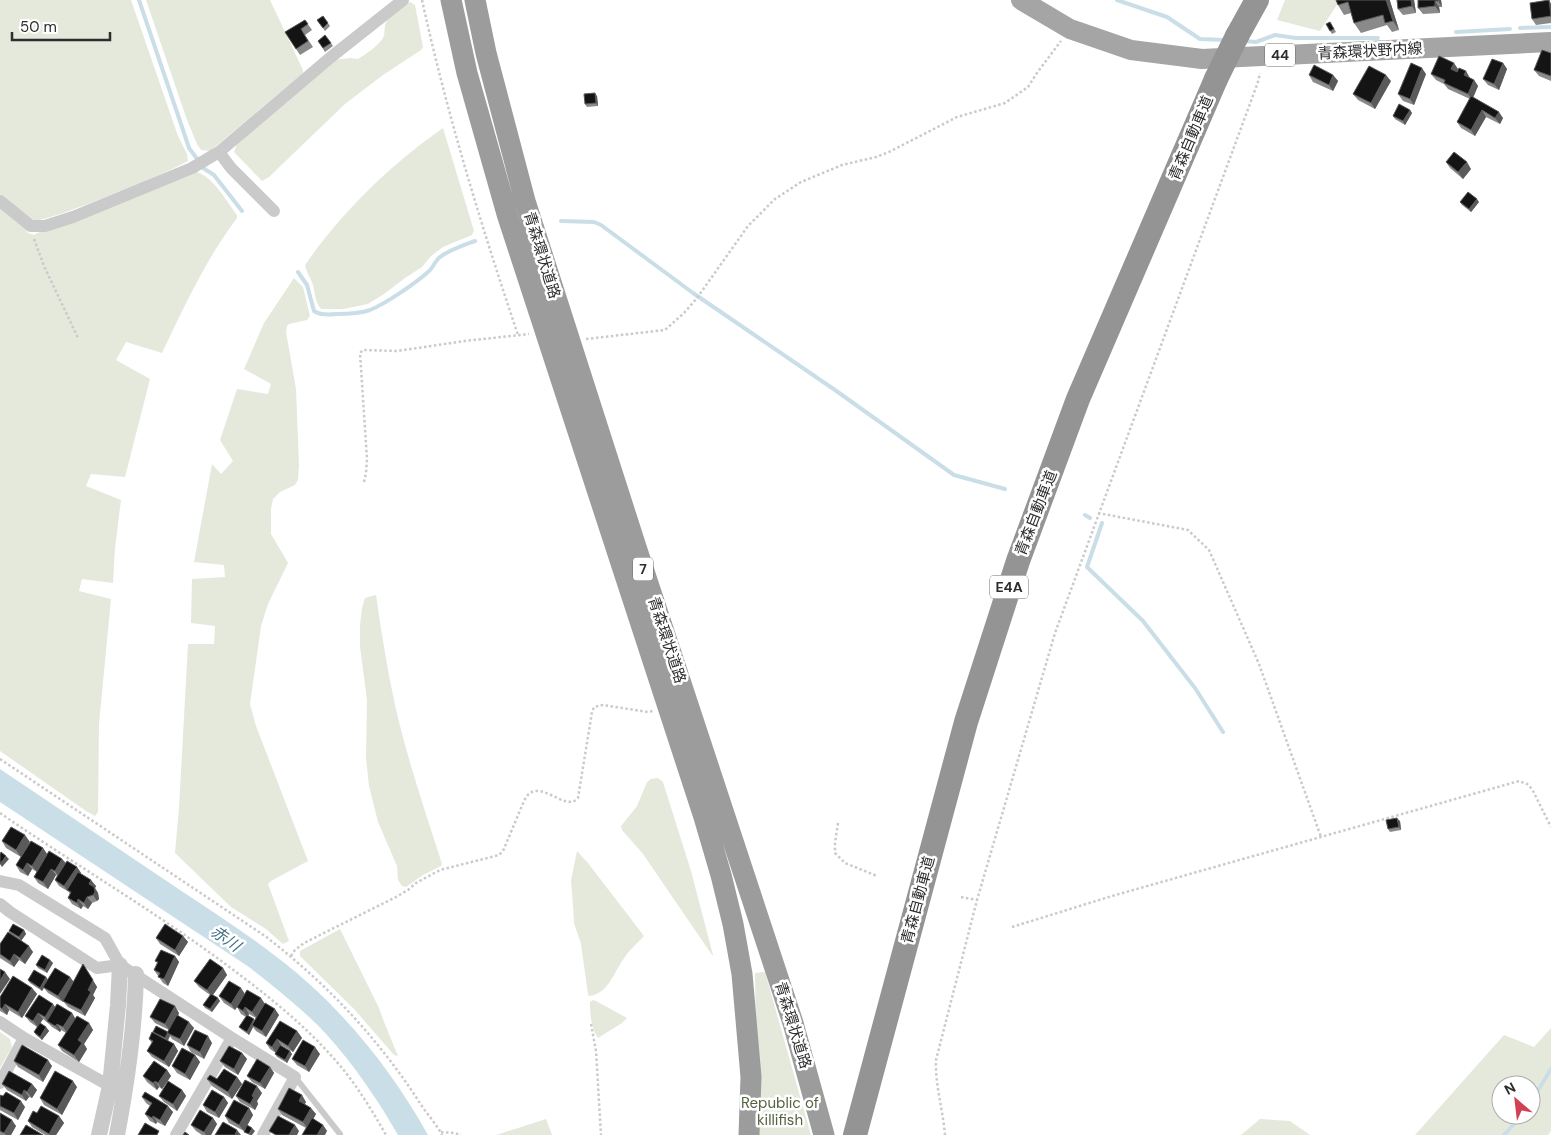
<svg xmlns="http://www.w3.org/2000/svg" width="1551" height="1135" font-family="'DM Sans','Noto Sans JP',sans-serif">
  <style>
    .green { fill: #e4e9dc; fill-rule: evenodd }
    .water { fill: #cadee7 }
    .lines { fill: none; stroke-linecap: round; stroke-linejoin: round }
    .stream { stroke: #cadee7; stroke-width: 4 }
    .path { stroke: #cacaca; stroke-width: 2.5; stroke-dasharray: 2.5 2.5; stroke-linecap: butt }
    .service { stroke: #cacaca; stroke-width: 6 }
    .minor { stroke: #cacaca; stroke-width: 12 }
    .tertiary { stroke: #cacaca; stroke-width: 16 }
    .primary { stroke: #a5a5a5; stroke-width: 20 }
    .trunk { stroke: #9c9c9c; stroke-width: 21 }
    .motorway { stroke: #949494; stroke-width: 24 }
    .motorway-bridge { stroke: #949494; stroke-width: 24 }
    .wall { fill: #8a8a8a; fill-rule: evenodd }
    .shaded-wall { fill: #5a5a5a }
    .building { fill: #141414; stroke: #5a5a5a }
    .labels { text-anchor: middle; stroke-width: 5; stroke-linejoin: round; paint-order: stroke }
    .shield { fill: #fff; stroke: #6c6c6c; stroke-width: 1 }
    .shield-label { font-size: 14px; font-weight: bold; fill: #2d2d2d }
    .street-label { font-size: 15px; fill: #2d2d2d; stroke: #fff }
    .park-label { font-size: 15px; fill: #53643f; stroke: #fff }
    .water-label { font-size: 16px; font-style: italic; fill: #437187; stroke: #fff }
  </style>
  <rect width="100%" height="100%" fill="#fff"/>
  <path class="green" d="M0,0H131L178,136L187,154L188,161C158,177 125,189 93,202C74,209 55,217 35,221L0,195Z
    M146,0H270L303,70V73L210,151L201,150L197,144L187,120Z
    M1285,0H1340L1320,31L1277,20Z
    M410,2L415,5L423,47L421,50L383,75L345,104L269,177L262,181L234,152L237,144L333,60L350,58L358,59C367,53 377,47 383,38C385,34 384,31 385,26C387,16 401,6 410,2Z
    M443,128L474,231L472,235L443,247L431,256L422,267L405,278L384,294L368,304L343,309H321C315,302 315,293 313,285C311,278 306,272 305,265C342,212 390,165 443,128Z
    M196,172C212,175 227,202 237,215V218C206,259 184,307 162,353L126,342L116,360L150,379L125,477L91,474L86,486L121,500L115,548L113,583L82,579L79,591L111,599L99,724L98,812L95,816L86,811L0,751V208L26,229L28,233L34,235L37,233L64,224Z
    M294,278L303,287L310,316L307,320L289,324L287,326L286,332L296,389L299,464L298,480L295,485L280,492L273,499L271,509V534L288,563L268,604L261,626L250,704L256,726L308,861L271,881L268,884L289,941L283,944L266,929L231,907L175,853L179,808L188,644H214L215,626L191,623L192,579L225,577L224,565L194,562L212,464L221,474L233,461L220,440L237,389L268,394L271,384L244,369L264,323Z
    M376,595C382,637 389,680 399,722C411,770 427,817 442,864L441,866L423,875L406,887L402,886L398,880L397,866L378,822L369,786L366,758L367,700L360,647V625L362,608L365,598Z
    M658,778L663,782L691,871L713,955H712L643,854L622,830L621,826L637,806L647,782L651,779Z
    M577,851L588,863L644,936C638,943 630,949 625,957C614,971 609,994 589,996L588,994L581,944L574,923L573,906L571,880Z
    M340,929L379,1008L384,1022L398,1056L394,1055L354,1009L300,956V951Z
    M765,972L811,1135H757L755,973Z
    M593,1000L596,1001L627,1018L622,1023L598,1038C591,1028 590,1014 590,1002Z
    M1551,1028V1131L1548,1135H1415L1504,1035L1534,1047ZM1501,1085H1531V1115H1501Z
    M0,1032L10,1039L12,1047L0,1068Z
    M546,1119L552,1135H496Z
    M1260,1119L1290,1121L1310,1135H1241Z"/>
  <path class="water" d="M0,769C61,810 122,851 183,892C236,927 292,963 336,1010C372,1047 403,1090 428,1135H398C378,1100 354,1065 327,1035C304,1010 277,989 249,967L0,802Z"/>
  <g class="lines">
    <path class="stream" d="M139,0L183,130L189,148L198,160
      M1117,0L1167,17L1200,39L1225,40
      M1520,28L1551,27
      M1456,32L1510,29
      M1244,41L1256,42L1275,35L1296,38H1378
      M203,168L214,175L242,211
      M561,221L594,222L601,225L693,293L835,390L954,475L1005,489
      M298,272L307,285L314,311C320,315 328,315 336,314C347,314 359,314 370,310C385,304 416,283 428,272C433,268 435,261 440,257C449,250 464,245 475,241
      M1085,515L1090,518
      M1102,523L1087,567L1143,621L1195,688L1223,732
      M1531,1102L1551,1069
      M1504,1135L1522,1115"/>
    <path class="path" d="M422,0C447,114 481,225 518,335
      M34,239L44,266L78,338
      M586,339L665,330L684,313L697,298L748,226L775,199L801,182L842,165L876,157L889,152L957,117L1005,103L1028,87L1037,73L1061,41
      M364,482L366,473L367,459L360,353L363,350L397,351L465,341L529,334
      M1098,513L1188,530L1209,550L1259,664L1321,837
      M0,759L265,936C326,983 376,1036 418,1100C425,1112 436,1123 442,1135
      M0,813C74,864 151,909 224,963C266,994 308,1027 342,1068C359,1089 373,1112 386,1135
      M838,823L835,843V853L845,863L877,876
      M961,897L977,900
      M1012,927L1112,896L1519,781L1527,784L1532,789L1551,827
      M291,956L295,950L304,943L396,897L408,890L416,883L440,870L499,855L503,851L524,801C537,773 565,814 578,798L592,712L594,707L603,705L648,712L653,711
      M591,1024L596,1051L601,1135
      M441,1132L454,1133L461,1135
      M945,1135C943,1110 935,1085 936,1060L977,900L1055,633L1258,82L1260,73"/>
    <path class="service" d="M295,1077L340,1134"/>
    <path class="minor" d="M219,152L231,168L274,211
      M0,201L31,226H45L73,217L192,168L219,152L331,57L403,0
      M0,881L19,885L105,938L120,965L232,1038L295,1077L263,1135
      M0,904L10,912L97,968L120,965
      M0,1022L24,1038L110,1086
      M0,1083L24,1038
      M176,1135L232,1038"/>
    <path class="tertiary" d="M99,1135L110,1086L118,1005L120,965
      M117,1135C127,1082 135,1028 136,974"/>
    <path class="primary" d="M1021,0L1070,29L1131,50L1202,59L1551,42"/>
    <path class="trunk" d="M451,0L467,73L507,214L704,817L721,875L733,924L742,974L751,1077L749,1135
      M475,0L486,53L525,201L636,547L793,1023L824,1135"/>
    <path class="motorway" d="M1237,36L1257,0
      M855,1135L966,722L1018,561L1078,399L1216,79"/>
    <path class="motorway-bridge" d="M1216,79L1237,36"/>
  </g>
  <path class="wall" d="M1336,0L1390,1L1399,30L1392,32L1387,25L1361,33L1354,23L1351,13L1344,15L1338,5Z
    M1414,0L1416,13L1403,15L1398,9Z
    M1418,0H1441L1442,7H1439L1440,13L1423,14L1418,8Z
    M1549,0L1551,4V23L1536,25L1532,19Z
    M323,16L330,26L325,31L317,20Z
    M305,20L312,30L305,35L313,47L300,55L285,32Z
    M1330,22L1336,32L1332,34L1326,24Z
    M318,41L331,43L333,46L325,52Z
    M1551,53V81L1539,76L1534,70Z
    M1503,63L1507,69L1499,90L1488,85L1483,79Z
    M1458,69L1470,78L1474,80L1478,86L1473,98L1503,118L1500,124L1486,117L1475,136L1461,128L1457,122L1470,99L1448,89L1444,84L1436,80L1431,74Z
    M1426,74L1414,105L1403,101L1398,94Z
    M1309,75H1333L1338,81L1333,91L1313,82Z
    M1391,81L1375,109L1358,100L1353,94Z
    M597,96L598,106L587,107L585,104Z
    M1410,110L1412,113L1405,125L1395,119L1393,116Z
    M1446,162L1471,169L1463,179L1450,168Z
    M1460,202H1479L1471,212L1462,205Z
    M1400,821L1401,830L1390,832L1388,829Z
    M2,841L30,842L21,857L6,848Z
    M43,848L47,854L62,859L66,863L77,867L81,873L80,874L96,886L95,888L98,893L99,899L97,901L92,903L88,909L83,906L81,909L72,904L68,898L70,894L69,892L59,886L55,880L57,876L56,875L48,889L38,883L34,877L37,872L32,869L28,876L20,872L16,865Z
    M24,930L26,934L21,941L33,952L25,964L19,960L14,967L0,958V944L10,933L9,931Z
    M183,936L188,942L179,956L160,944L156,938Z
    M175,956L179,962L168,986L163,983L154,970L157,963L155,961Z
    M50,960L53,963L47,973L38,968L36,965Z
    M83,964L97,987L93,995L95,998L85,1016L68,1007L63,1001V1002L48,993L44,988L42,991L30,983L28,980L46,977L48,980L70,977L74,982Z
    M223,968L227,975L213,995L220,1001L212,1012L205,1008L203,1005L210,995L199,987L194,981Z
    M32,988L37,994L22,1018L9,1010L7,1015L0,1011V997Z
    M245,994L265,1004L279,1015L266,1037L256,1031L253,1027L249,1035L242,1030L239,1027L246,1017L241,1014L237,1007L235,1010L224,1003L219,996ZM249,1014L256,1018L255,1020L248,1016Z
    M55,1008L72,1013L75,1018L89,1023L93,1030L84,1044L87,1049L79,1062L62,1051L58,1045L66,1033L61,1030L60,1032L52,1027L49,1024L43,1019L40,1023L46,1027L49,1031L42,1040L36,1035L34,1032L37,1027L30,1022L25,1016Z
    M179,1013L178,1016L194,1028L184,1046L172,1039L170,1036L168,1041L174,1044L178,1051L169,1067L152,1057L147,1051L152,1043L149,1039L154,1033L153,1032H168L169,1030L155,1023L150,1017Z
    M297,1031L302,1038L293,1052L281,1045V1046L292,1054L287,1063L277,1057L275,1054L276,1053L270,1049L266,1043Z
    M212,1043L204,1059L191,1052L187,1045Z
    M242,1053L247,1059L238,1075L225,1067L220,1061Z
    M320,1054L309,1072L297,1065L292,1059Z
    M195,1055L200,1062L190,1080L177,1073L172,1066Z
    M14,1061L52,1066L43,1082L18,1067Z
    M270,1067L274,1073L265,1089L252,1082L247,1076Z
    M167,1070L171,1076L162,1089L159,1087L157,1090L147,1082L143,1076Z
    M237,1077L242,1084L232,1099L212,1086L207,1079Z
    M2,1084H32L37,1090L32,1098L29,1097L26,1101L7,1090Z
    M77,1087L62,1115L44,1105L40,1098Z
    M182,1090L186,1096L177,1111L164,1102L159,1096Z
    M262,1093L257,1101L258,1104L255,1110L240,1102L236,1096Z
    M0,1095L25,1107L18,1120L0,1110Z
    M142,1097L173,1112L165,1126L157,1122L156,1124L150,1121L145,1114L150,1106L146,1103Z
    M224,1097L228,1103L219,1118L207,1112L203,1105Z
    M306,1102L305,1104L316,1114L313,1119L323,1125L327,1131L306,1128L282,1115L278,1109Z
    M249,1108L253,1115L244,1131L229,1123L225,1116Z
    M0,1113L16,1126L11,1135H0Z
    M37,1113L59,1116L64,1123L56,1135H45L32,1127L28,1121Z
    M213,1118L217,1124L211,1135H202L196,1131L191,1125Z"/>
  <path class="shaded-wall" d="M1386,0H1390V1L1399,30L1393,21Z
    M1411,0H1414L1416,13L1412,6Z
    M1438,0H1441L1442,7L1438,1Z
    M1549,0L1551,4V16Z
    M1435,1L1439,7L1440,13L1435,6Z
    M1454,63L1458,69L1455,75L1451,69Z
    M1503,63L1507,69L1499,90L1494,84Z
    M1422,68L1426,74L1414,105L1410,99Z
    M1466,71L1470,78L1468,81L1464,75Z
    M1333,75L1338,81L1333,91L1329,85Z
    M1386,75L1391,81L1375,109L1371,103Z
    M1474,80L1478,86L1472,100L1468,94Z
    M595,93L597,96L598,106L596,103Z
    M1410,110L1412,113L1405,125L1403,121Z
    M1482,110L1486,117L1475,136L1471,130Z
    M1499,112L1503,118L1500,124L1495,118Z
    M1467,162L1471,169L1463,179L1458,172Z
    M1477,199L1479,202L1471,212L1469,209Z
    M1397,818L1400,821L1401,830L1399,827Z
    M25,835L30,842L21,857L16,850Z
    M43,848L47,854L37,872L32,866Z
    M6,856L9,859L2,867L0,864Z
    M62,859L67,865L59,877L55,871Z
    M27,863L32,869L28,876L23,870Z
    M77,867L81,873L69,891L67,890L64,886Z
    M51,869L56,875L48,889L43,882Z
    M91,880L96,886L95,888L98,893L99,899L97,901L93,895L89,884Z
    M87,897L92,903L88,909L84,903Z
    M78,899L83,906L81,909L77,903Z
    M24,930L26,934L21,941L19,937Z
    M183,936L188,942L179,956L175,950Z
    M29,946L33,952L25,964L20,958Z
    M14,954L19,960L14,967L10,961Z
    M175,956L179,962L168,986L164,979Z
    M50,960L53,963L47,973L45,970Z
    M83,964L97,987L93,995L95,998L85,1016L81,1010L88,990Z
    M223,968L227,975L212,996L207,990Z
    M5,972L10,979L0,994V981Z
    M46,977L48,980L42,991L40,988Z
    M70,977L74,983L63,1002L58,996Z
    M32,988L37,994L22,1018L18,1012Z
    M241,988L245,994L235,1010L231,1004Z
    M218,998L220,1001L212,1012L210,1009Z
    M261,998L265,1004L257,1018L252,1012Z
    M5,1004L9,1010L7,1015L2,1009Z
    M53,1004L58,1011L47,1021L45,1017Z
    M175,1006L179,1013L170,1031L165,1024Z
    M245,1007L249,1014L247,1017L243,1011Z
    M275,1009L279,1015L266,1037L262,1031Z
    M38,1013L43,1019L38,1027L33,1021Z
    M72,1013L76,1020L68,1034L63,1027Z
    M254,1019L252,1025L253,1027L249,1035L247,1032Z
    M189,1022L194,1028L184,1046L180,1039Z
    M89,1023L93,1030L84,1044L87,1049L79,1062L74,1055L78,1040Z
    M57,1024L61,1030L60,1032L55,1026Z
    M46,1027L49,1031L42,1040L40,1037Z
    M297,1031L302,1038L293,1052L288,1046Z
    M168,1033L170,1036L167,1041L165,1038Z
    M208,1036L212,1043L204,1059L200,1052Z
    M277,1039L281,1045L276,1053L272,1047Z
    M174,1044L178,1051L169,1067L164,1061Z
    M315,1047L320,1054L309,1072L305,1066Z
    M290,1051L292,1054L287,1063L285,1060Z
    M242,1053L247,1059L238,1075L234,1069Z
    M195,1055L200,1062L190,1080L185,1074Z
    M48,1060L52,1066L43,1082L39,1075Z
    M270,1067L274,1073L265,1089L260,1083Z
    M167,1070L171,1076L162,1089L158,1083Z
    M237,1077L242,1084L232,1099L228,1092Z
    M73,1081L77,1087L62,1115L57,1109Z
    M155,1081L159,1087L157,1090L153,1083Z
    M32,1084L37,1090L32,1098L27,1092Z
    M257,1086L262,1093L257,1101L258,1104L255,1110L250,1104L252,1096Z
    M24,1090L29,1097L26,1101L22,1095Z
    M182,1090L186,1096L177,1111L173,1104Z
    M302,1095L306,1102L303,1107L299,1101Z
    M224,1097L228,1103L219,1118L215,1112Z
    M21,1101L25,1107L18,1120L14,1113Z
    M168,1106L173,1112L165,1126L160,1120Z
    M249,1108L253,1115L244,1131L239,1125Z
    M311,1108L316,1114L308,1129L303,1122Z
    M59,1116L64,1123L56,1135H50L49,1134Z
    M153,1116L157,1122L156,1124L152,1118Z
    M213,1118L217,1124L211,1135H206L204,1132Z
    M12,1120L16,1126L11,1135H6L4,1133Z
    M295,1125L299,1131L297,1135H289Z
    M323,1125L327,1131L325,1135H317Z
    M252,1128L255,1131L252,1135H249Z
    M237,1130L241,1135H235Z"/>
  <path class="building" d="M1336,0H1386L1393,21L1385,23L1383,15L1354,23L1348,2L1338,5Z
    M1397,0H1411L1412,6L1398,9Z
    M1418,0H1438V1H1435V6L1418,8Z
    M1549,0L1551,16L1532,19L1530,3Z
    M323,16L328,23L323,28L317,20Z
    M305,20L308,24L301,29L308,41L296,49L285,32Z
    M1330,22L1334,29L1330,31L1326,24Z
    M325,35L331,43L323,48L318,41Z
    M1542,50L1551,53V76L1534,70Z
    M1439,56L1454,63L1451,69L1457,72L1459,68L1466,71L1464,75L1474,80L1468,94L1444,83L1445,80L1431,74Z
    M1492,59L1503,63L1494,84L1483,79Z
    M1411,63L1422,68L1410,99L1398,94Z
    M1314,65L1333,75L1329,85L1309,75Z
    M1369,66L1386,75L1371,103L1353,94Z
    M595,93L596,103L585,104L584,94Z
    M1471,96L1499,112L1495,118L1482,110L1471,130L1457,122Z
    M1399,104L1410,110L1403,121L1393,116Z
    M1454,152L1467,162L1458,172L1446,162Z
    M1468,192L1477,199L1469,209L1460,202Z
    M1397,818L1399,827L1388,829L1386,820Z
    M11,827L25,835L16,850L2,841Z
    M31,841L43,848L32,866L27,863L23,870L16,865Z
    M49,851L62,859L55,871L51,869L43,882L34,877Z
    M1,852L6,856L0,864V854Z
    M67,861L77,867L64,886L55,880Z
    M78,872L91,880L89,884L94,887L95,892L93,895L87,897L84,903L78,899L77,903L68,898L71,892L67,890Z
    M13,924L24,930L19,937L9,931Z
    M165,924L183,936L175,950L156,938Z
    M8,932L29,946L20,958L14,954L10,961L0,954V944Z
    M161,950L175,956L164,979L158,977L160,973L154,970L158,962L155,961Z
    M42,955L50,960L45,970L36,965Z
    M210,959L223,968L207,990L194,981Z
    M83,964L93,980L88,990L91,992L81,1010L63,1001Z
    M55,968L70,977L58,996L43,987Z
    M0,969L5,972L0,981Z
    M34,970L46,977L40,988L28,980Z
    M13,976L32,988L18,1012L5,1004L2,1009L0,1007V997Z
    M229,981L241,988L231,1004L219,996Z
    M247,990L261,998L252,1012L245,1007L243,1011L237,1007Z
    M211,994L218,998L210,1009L203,1005Z
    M39,995L53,1004L45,1017L38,1013L33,1021L25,1016Z
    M160,999L175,1006L165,1024L150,1017Z
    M265,1003L275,1009L262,1031L252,1025Z
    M57,1004L72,1013L63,1027L57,1024L55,1026L47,1021Z
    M177,1015L189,1022L180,1039L167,1033Z
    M247,1015L254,1019L247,1032L239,1027Z
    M77,1016L89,1023L78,1040L82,1043L74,1055L58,1045Z
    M280,1021L297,1031L288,1046L277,1039L272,1047L266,1043Z
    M40,1023L46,1027L40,1037L34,1032Z
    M156,1026L168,1032L165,1038L153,1032Z
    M195,1030L208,1036L200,1052L187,1045Z
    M152,1032L174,1044L164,1061L147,1051L153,1041L149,1039Z
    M303,1040L315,1047L305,1066L292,1059Z
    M22,1045L48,1060L39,1075L14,1061Z
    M280,1045L290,1051L285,1060L275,1054Z
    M229,1046L242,1053L234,1069L220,1061Z
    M182,1048L195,1055L185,1074L172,1066Z
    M257,1059L270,1067L260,1083L247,1076Z
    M154,1061L167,1070L158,1083L155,1081L153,1083L143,1076Z
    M224,1069L237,1077L228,1092L207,1079L210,1075L217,1079Z
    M9,1071L32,1084L27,1092L24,1090L22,1095L2,1084Z
    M55,1071L73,1081L57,1109L40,1098Z
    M245,1080L257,1086L252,1096L254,1097L250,1104L236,1096Z
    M168,1081L182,1090L173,1104L159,1096Z
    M289,1088L302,1095L299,1101L311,1108L303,1122L278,1109Z
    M212,1090L224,1097L215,1112L203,1105Z
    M6,1092L21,1101L14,1113L0,1106V1095L3,1096Z
    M145,1092L168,1106L160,1120L153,1116L152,1118L145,1114L152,1103L142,1097Z
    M234,1100L249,1108L239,1125L225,1116Z
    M41,1106L59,1116L49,1134L28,1121L33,1111L37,1113Z
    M200,1110L213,1118L204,1132L191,1125Z
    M0,1113L12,1120L4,1133L0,1131Z
    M278,1116L295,1125L289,1135H276L269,1131Z
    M312,1118L323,1125L317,1135H302Z
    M223,1122L237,1130L235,1135H215Z
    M145,1123L159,1131L157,1135H138Z
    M26,1125L43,1135H20Z
    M247,1125L252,1128L249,1134L244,1132Z
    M185,1132L189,1135H183Z"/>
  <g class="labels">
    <g class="shield">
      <rect x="1265" y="43.5" width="30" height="23" rx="4"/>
      <rect x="633" y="557.5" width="20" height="23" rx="4"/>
      <rect x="990" y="575.5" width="38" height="23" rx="4"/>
    </g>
    <g class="shield-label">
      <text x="1280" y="60">44</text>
      <text x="643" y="574">7</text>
      <text x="1009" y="592">E4A</text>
    </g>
    <g class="street-label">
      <text transform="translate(1370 51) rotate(-3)" y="5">青森環状野内線</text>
      <text transform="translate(1191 138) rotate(-67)" y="5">青森自動車道</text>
      <text transform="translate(542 255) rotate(73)" y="5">青森環状道路</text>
      <text transform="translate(1036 513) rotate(-69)" y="5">青森自動車道</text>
      <text transform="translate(667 640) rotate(72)" y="5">青森環状道路</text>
      <text transform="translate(918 900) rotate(-75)" y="5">青森自動車道</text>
      <text transform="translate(793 1025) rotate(73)" y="5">青森環状道路</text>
    </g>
    <g class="park-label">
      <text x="780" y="1108">Republic of<tspan x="780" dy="17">killifish</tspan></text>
    </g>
    <g class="water-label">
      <text transform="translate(226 938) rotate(35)" y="6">赤川</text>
    </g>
  </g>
  <g transform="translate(1516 1100) rotate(332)"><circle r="24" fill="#ffffff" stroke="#ababab"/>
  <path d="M0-4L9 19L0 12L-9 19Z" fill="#d34055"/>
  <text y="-8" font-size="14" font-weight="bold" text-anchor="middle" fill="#2d2d2d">N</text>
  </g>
  <path d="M12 32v8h98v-8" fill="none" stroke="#2d2d2d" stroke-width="2.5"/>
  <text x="20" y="32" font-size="15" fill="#2d2d2d" stroke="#ffffff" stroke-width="4" paint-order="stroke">50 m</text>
</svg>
